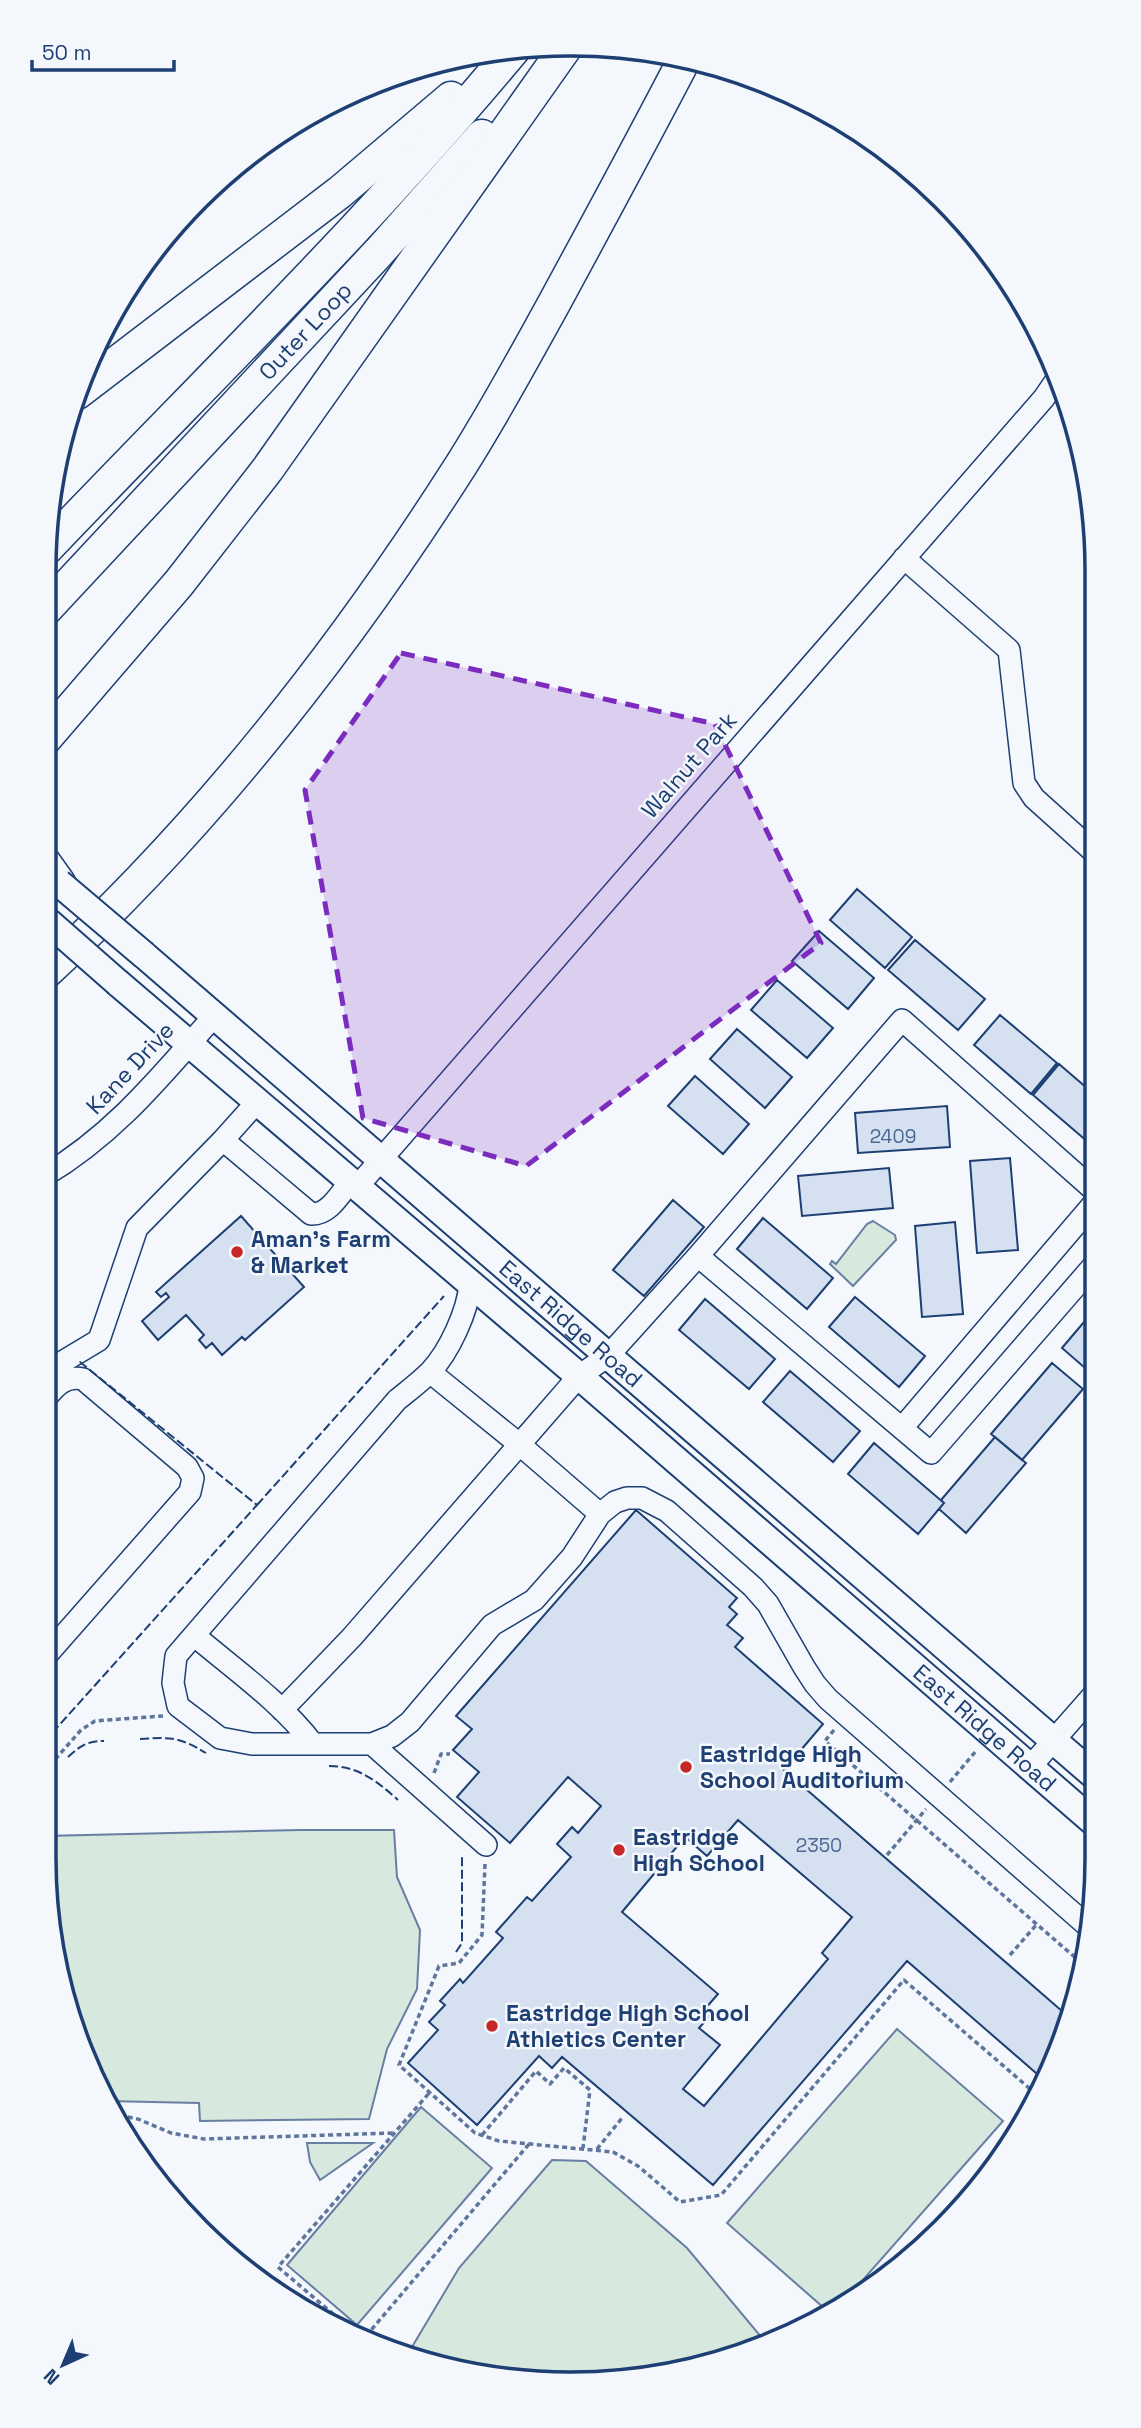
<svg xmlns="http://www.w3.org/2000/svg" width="1141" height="2428" font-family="'Space Grotesk',sans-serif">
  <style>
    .green { fill: #d7e8df; stroke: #687fa3; stroke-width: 2 }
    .building { fill: #d5e0f0; stroke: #1d3f73; stroke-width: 2; fill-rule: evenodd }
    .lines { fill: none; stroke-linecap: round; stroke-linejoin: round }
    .minor-casing { stroke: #1d3f73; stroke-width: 24 }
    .major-casing { stroke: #1d3f73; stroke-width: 30 }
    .highway-casing { stroke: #1d3f73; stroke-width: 35 }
    .path { stroke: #5e769c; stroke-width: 3.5; stroke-dasharray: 5 3.5; stroke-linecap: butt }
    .minor { stroke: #f4f7fb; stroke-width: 21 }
    .major { stroke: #f4f7fb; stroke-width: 26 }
    .highway { stroke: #f4f7fb; stroke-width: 32 }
    .major-bridge-casing { stroke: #1d3f73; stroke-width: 30; stroke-linecap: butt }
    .major-bridge { stroke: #f4f7fb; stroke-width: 26 }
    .fence { stroke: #1d3f73; stroke-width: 2; stroke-dasharray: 9 3.5; stroke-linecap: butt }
    .marked { fill: #7b2cbf; fill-opacity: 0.2; stroke: #7b2cbf; stroke-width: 5; stroke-dasharray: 14 9; stroke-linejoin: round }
    .poi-dot { fill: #c62828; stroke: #f4f7fb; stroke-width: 2.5 }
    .labels { text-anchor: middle; stroke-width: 5; stroke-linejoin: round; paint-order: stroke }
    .number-label { font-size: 19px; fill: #4b6792 }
    .street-label { font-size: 23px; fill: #1d3f73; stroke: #f4f7fb }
    .poi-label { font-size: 23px; font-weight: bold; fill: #1d3f73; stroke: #f4f7fb; text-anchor: start }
    .rim { fill: none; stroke: #1d3f73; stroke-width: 3.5 }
  </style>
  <rect width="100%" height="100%" fill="#f4f7fb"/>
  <path class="green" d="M873,1221L895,1235L896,1240L853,1286L830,1264L832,1261L836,1264L867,1224Z
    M300,1830H394L397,1877L420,1930L417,1989L387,2049L369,2119L200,2121L199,2103L105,2101L72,2027L44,1858V1836Z
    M897,2029L1003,2121L832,2315L727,2223Z
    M421,2107L492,2168L357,2325L287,2265Z
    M307,2143H373L320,2180L310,2162Z
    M552,2160L586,2161L687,2248L767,2344L739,2356L640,2380L468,2374L409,2352L459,2268Z"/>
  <path class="building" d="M857,889L912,937L885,968L830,920Z
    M819,931L874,978L848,1009L792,961Z
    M915,940L985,999L958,1030L888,970Z
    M777,980L833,1028L807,1058L751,1010Z
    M1000,1015L1057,1063L1031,1094L974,1045Z
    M737,1029L792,1077L765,1108L710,1059Z
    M1059,1064L1095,1095V1148L1033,1095Z
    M695,1076L749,1124L723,1154L668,1106Z
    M947,1106L950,1147L858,1153L855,1113Z
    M1010,1158L1018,1250L977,1253L970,1161Z
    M889,1168L893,1208L802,1216L798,1176Z
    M673,1200L704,1227L644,1296L613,1270Z
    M241,1216L304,1287L245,1340L242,1337L222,1355L212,1343L206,1348L199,1340L204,1335L186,1315L158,1340L142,1321L169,1297L166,1293L161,1297L156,1292Z
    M763,1218L833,1278L807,1309L737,1249Z
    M955,1222L963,1314L922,1317L915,1226Z
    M855,1297L925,1356L899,1387L829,1327Z
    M705,1299L775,1359L749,1389L679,1330Z
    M1095,1309L1096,1372L1093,1375L1062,1348Z
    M1052,1363L1083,1389L1022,1460L991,1434Z
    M790,1371L860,1431L833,1462L763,1402Z
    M995,1437L1026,1463L966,1533L939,1509L944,1503L941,1500Z
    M874,1443L944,1503L918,1534L848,1474Z
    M636,1510L737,1598L729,1607L737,1614L727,1625L743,1638L735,1647L823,1724L784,1770L1070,2018L1057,2059L1044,2080L907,1961L713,2185L562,2057L552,2068L539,2056L477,2125L408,2063L438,2030L429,2022L445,2005L440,2001L460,1979L463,1983L503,1938L496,1932L527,1897L532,1901L571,1857L557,1844L572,1827L578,1833L601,1806L568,1777L510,1843L457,1797L479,1772L453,1750L472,1729L456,1716ZM738,1820L852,1917L822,1953L828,1959L704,2106L683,2089L720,2045L699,2028L710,2016L704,2010L718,1994L622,1912L685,1837L707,1856Z"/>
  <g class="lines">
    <g class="minor-casing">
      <path id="minor" d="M904,558L1009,650L1024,783L1034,798L1094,852
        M257,1102L223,1140L311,1214C329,1215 340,1194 350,1182
        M44,1176C115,1134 161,1076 215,1015
        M357,1187L1044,398L1059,376
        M698,1256L931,1453L1095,1264
        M430,1372L519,1444L600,1514
        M44,1373L99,1340L137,1228L223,1140
        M902,1428L1095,1202
        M195,1636C235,1670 281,1702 313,1744H252L220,1738L178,1706L173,1683L176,1656L397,1400C408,1391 420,1382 430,1372C449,1352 468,1311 470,1284
        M44,1658L190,1492L193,1478L187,1467L83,1379C64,1375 55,1387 44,1400
        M282,1710L352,1637L579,1376L608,1356L698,1256L902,1020L1095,1191
        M313,1744H372L392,1736L410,1722L492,1625L534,1600L572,1557L600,1514L615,1502L627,1498H642L667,1511L753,1587L768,1604L804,1667L815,1684L828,1699L1090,1928
        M372,1744L486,1845
        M1031,1766L1097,1691"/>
    </g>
    <g class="major-casing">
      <g id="major">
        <path id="s1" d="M144,955L1097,1778"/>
        <path id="s2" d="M118,983L579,1376L1097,1825"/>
      </g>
    </g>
    <g class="highway-casing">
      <g id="highway">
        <path d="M77,393L340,192L451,98"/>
        <path d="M46,549C203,384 368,225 514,49"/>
        <path id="s3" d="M44,611L379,252L482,136"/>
        <path d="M44,740L179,583L267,470L568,44"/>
        <path d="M44,862L59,883"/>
        <path d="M44,974C203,828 340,654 456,473C491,419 521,363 552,307C597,224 642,141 685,58"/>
      </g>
    </g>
    <path class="path" d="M834,1730L825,1741L1085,1966
      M44,1772L81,1730L95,1721L163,1716
      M434,1773L441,1754H450
      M950,1782L976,1751
      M887,1855L926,1809
      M485,1864L482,1935L459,1963L439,1966L399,2065L475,2133L499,2141L613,2152L638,2166L680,2202L721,2195L904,1980L1036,2094
      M1010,1955L1037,1924
      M111,2114L138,2119L171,2133L204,2139L394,2133
      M482,2135L536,2071L550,2084L564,2068L590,2090L583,2148
      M597,2149L622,2118
      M353,2331L278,2267L430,2092
      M366,2336L529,2144"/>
    <use href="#minor" class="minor"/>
    <use href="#major" class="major"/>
    <use href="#highway" class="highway"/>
    <g class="major-bridge-casing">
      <path id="major-bridge" d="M59,883L144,955
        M44,918L118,983"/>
    </g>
    <use href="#major-bridge" class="major-bridge"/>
    <path class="fence" d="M257,1505L444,1296
      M140,1739C172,1737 179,1737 206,1753
      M44,1742L257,1505L80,1362L77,1364
      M68,1757C80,1746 87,1741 104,1741
      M329,1766C358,1766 377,1781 398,1800
      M456,1952L462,1943V1855"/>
  </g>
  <path class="marked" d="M401,653L715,724L821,943L526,1166L363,1118L305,790Z"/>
  <g class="poi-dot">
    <circle cx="237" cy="1252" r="7"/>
    <circle cx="686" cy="1767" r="7"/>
    <circle cx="619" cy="1850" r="7"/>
    <circle cx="492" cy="2026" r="7"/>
  </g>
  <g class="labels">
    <g class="number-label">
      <text x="893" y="1143">2409</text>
      <text x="819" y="1852">2350</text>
    </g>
    <g class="street-label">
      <text dy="8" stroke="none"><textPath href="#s3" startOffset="383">Outer Loop</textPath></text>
      <text transform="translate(689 765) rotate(-49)" y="8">Walnut Park</text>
      <text transform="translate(130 1068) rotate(-47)" y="8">Kane Drive</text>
      <text dy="8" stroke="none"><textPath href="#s1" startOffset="564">East Ridge Road</textPath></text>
      <text dy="8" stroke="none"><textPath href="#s2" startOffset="1143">East Ridge Road</textPath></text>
    </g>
    <g class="poi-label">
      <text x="251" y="1247">Aman's Farm<tspan x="251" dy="26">&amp; Market</tspan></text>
      <text x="700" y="1762">Eastridge High<tspan x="700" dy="26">School Auditorium</tspan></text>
      <text x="633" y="1845">Eastridge<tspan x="633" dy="26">High School</tspan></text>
      <text x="506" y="2021">Eastridge High School<tspan x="506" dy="26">Athletics Center</tspan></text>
    </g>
  </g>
  <path d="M0 0H1141V2428H0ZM570 56H571A514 514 0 0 1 1085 570V1858A514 514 0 0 1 571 2372H570A514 514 0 0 1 56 1858V570A514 514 0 0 1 570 56Z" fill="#f4f7fb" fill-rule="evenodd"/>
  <path class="rim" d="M570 56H571A514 514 0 0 1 1085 570V1858A514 514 0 0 1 571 2372H570A514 514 0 0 1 56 1858V570A514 514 0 0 1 570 56Z"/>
  <g transform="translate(63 2365) rotate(224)" stroke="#f4f7fb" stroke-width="5" paint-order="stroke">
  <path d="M0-5L12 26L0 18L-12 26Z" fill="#1d3f73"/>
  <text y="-10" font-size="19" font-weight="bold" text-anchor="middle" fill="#1d3f73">N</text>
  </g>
  <path d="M32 60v10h142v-10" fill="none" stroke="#1d3f73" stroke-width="3.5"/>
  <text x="42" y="60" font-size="21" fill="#1d3f73" stroke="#f4f7fb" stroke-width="5" paint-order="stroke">50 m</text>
</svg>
